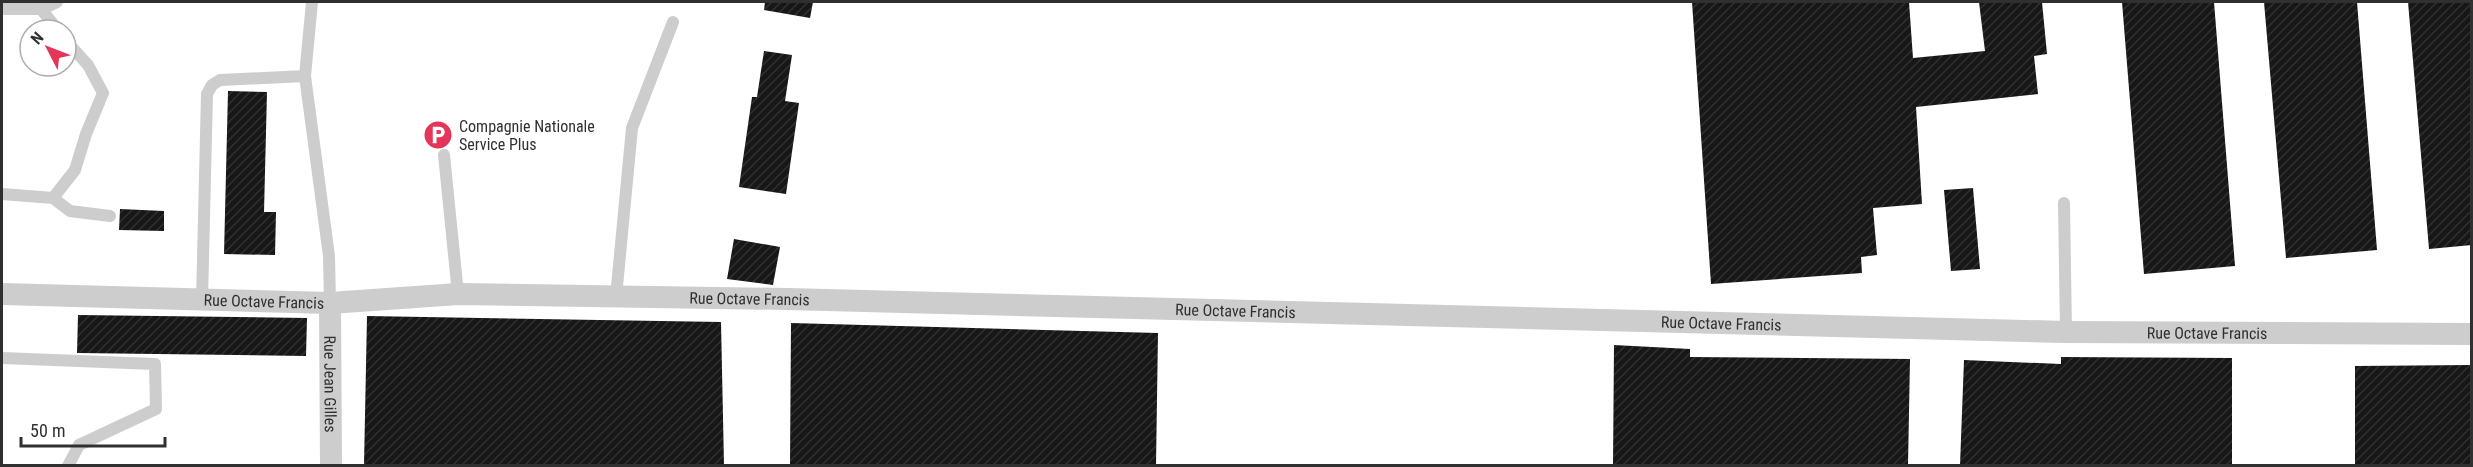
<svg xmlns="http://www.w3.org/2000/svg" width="2473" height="467" font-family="'Roboto Condensed',sans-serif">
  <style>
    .building { fill: url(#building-hatch) }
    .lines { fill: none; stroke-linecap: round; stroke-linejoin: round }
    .lane { stroke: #cdcdcd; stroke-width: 12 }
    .street { stroke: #cdcdcd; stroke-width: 22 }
    .labels { text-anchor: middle; stroke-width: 6; stroke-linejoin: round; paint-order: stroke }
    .poi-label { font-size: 16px; fill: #303030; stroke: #fff; text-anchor: start }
    .street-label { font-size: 16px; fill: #303030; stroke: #fff }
  </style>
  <defs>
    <pattern id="building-hatch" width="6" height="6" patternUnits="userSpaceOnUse" patternTransform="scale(1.5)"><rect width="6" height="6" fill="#171717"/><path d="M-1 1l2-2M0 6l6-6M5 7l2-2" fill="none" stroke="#303030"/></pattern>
  </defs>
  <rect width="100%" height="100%" fill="#fff"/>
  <path class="building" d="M765,2H813L810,18L764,10Z
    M1692,2H1909L1913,58L1985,51L1979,2H2042L2047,54L2034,56L2038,94L1916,107L1922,204L1873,208L1877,255L1861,257L1862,273L1711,284Z
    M2122,2H2214L2235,266L2144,274Z
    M2264,2H2357L2377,250L2286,258Z
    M2408,2H2472V245L2429,249Z
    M764,51L792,55L785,101L799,103L786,194L739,187L752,97H757Z
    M228,91L267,92L264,212H276L275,255L224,254Z
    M1973,188L1980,269L1951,271L1944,190Z
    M120,209L164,211V231L119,230Z
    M734,239L780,247L773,285L727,279Z
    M78,315L307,318L306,356L77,353Z
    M367,316L721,322L724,465H364Z
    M791,323L1158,333L1156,465H790Z
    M1614,345L1690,349V357L1910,359L1908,465H1613Z
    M2061,357L2232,358V465H1960L1964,360L2061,364Z
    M2472,365V465H2355V366Z"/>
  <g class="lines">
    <path class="lane" d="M312,2L305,76L329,256L330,303
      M36,3L58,30
      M2,9H42L57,2
      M444,155L458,294
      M2,194L53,198L70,211L110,216
      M53,198L75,170L86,134L103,93L88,65L66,41
      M2064,203L2066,332
      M616,297L632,128L673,22
      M202,300L207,94L212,85L220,80L305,76
      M2,358L155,364L156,409L79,445L68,466"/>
    <g class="street">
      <path id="s1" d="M2,294L330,303L458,294L788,299L2066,332L2472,334"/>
      <path id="s2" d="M330,303L331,466"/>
    </g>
  </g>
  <defs>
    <g id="parking-disc" transform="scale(1.5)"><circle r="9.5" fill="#e43659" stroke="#fff"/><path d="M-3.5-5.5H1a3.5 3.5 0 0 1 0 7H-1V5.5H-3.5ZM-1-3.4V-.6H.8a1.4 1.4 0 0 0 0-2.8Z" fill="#fff"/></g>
  </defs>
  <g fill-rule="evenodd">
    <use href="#parking-disc" x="438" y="135"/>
  </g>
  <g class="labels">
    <g class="poi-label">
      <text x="459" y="132">Compagnie Nationale<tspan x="459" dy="18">Service Plus</tspan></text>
    </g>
    <g class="street-label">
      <text dy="6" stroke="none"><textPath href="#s1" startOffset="748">Rue Octave Francis</textPath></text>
      <text dy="6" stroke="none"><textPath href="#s1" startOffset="262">Rue Octave Francis</textPath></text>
      <text dy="6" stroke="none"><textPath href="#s1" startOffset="1234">Rue Octave Francis</textPath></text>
      <text dy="6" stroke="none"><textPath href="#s1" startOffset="1720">Rue Octave Francis</textPath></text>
      <text dy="6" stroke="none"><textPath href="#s1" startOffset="2206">Rue Octave Francis</textPath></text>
      <text dy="6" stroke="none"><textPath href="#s2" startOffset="81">Rue Jean Gilles</textPath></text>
    </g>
  </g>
  <rect width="2473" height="467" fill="none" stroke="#303030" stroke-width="6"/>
  <g transform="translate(48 48) rotate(312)"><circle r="28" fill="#ffffff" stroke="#acacac" stroke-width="1.5"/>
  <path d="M0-4.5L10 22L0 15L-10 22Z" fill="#e43659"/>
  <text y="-9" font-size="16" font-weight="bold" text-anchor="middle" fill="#303030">N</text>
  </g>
  <path d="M21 437v9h144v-9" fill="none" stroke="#303030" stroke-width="3"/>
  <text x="30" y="437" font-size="18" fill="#303030" stroke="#ffffff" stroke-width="4.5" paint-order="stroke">50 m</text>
</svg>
